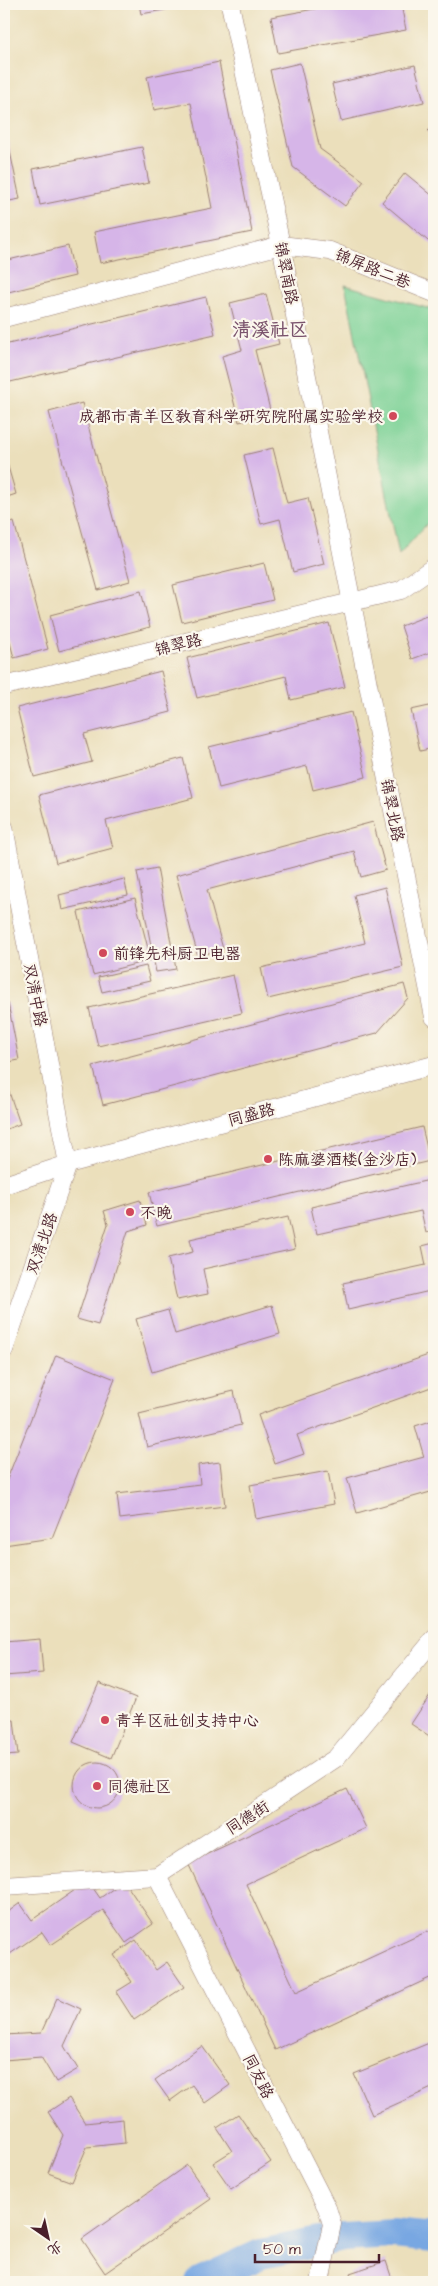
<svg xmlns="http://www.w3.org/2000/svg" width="438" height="2286" font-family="'Architects Daughter','LXGW WenKai TC',sans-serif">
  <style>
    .green { fill: #7cd195; stroke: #637860 }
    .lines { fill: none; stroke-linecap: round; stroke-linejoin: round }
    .river { stroke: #78a7e2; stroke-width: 30 }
    .building { fill: #d6b5e8 }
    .minor-casing { stroke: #9a7f73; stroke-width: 19 }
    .minor { stroke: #fff; stroke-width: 18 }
    .poi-dot { fill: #d1495b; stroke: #fbf7ec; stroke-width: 2 }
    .labels { text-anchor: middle; stroke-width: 4.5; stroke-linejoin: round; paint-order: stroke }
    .street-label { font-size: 16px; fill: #4a1f2b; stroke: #fbf7ec }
    .poi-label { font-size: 16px; fill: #4a1f2b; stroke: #fbf7ec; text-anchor: start }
    .quarter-label { font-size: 19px; font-weight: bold; fill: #7b546d; stroke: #fbf7ec }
  </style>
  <rect width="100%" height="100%" fill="#fbf7ec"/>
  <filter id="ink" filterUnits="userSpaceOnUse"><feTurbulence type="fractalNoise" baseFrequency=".02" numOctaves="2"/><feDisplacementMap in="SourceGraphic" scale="10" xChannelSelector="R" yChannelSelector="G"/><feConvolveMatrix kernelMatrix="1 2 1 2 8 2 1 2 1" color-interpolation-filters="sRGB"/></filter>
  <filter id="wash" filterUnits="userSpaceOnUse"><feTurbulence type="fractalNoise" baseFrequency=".0096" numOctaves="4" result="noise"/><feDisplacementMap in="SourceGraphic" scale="20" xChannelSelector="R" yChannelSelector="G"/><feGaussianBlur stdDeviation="1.12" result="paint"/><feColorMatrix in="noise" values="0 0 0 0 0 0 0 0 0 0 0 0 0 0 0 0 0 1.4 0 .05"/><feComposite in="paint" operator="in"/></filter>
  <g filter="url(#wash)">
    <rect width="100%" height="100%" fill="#ebdfbb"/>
    <path class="green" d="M345,285L434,310V516L399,555Z"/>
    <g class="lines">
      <path class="river" d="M200,2282L261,2254L343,2237L393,2234L434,2238"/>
    </g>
    <g id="blocks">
      <path class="building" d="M139,4H193V5L141,14Z
        M341,4H401L406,30L278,53L271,17Z
        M219,62L252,232L100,263L94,232L212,208L191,103L154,110L147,77Z
        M300,63L320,149L364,181L345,206L293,167L270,70Z
        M415,65L424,102L341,121L332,84Z
        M4,123L20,199L4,202Z
        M434,125V138L428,131Z
        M142,147L149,183L40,205L33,169Z
        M405,173L434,197V246L382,202Z
        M68,246L75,276L4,293V261Z
        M266,294L279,344L255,350L271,414L239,422L222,356L242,350L230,303Z
        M206,297L215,334L6,383L4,372V345Z
        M82,403L130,581L98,590L49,412Z
        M273,448L287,503L308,498L324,564L293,572L280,519L261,524L244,455Z
        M4,453L16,494L4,498Z
        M14,522L48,649L14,658L4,619V525Z
        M264,563L273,600L182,622L173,585Z
        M141,591L150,627L59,651L50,615Z
        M434,613V651L412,659L401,626Z
        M329,623L345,687L291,700L286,676L197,698L187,658Z
        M161,671L171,712L84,734L92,762L34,777L17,708Z
        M434,705V748L420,751L411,710Z
        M351,712L366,777L313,790L307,766L219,788L209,747Z
        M183,758L193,798L106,821L113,848L56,863L39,795Z
        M434,786V800H433L431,787Z
        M373,822L386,870L361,877L354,851L207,890L223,949L198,956L176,875Z
        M157,868L176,969L156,972L137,872Z
        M124,879L128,895L62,910L59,895Z
        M385,887L403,967L268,999L261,968L365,943L354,895Z
        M135,898L151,960L93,975L78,912Z
        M146,966L150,981L102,992L98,977Z
        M233,975L242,1013L98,1046L89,1008Z
        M404,984L408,998L377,1033L103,1105L93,1066Z
        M8,1003L19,1060L4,1063V1004Z
        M9,1092L20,1124L4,1130V1094Z
        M422,1127L430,1161L157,1226L149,1192Z
        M434,1179V1231L426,1233L421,1211L317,1234L311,1207Z
        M140,1200L147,1225L128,1231L98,1325L77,1319L108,1224L104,1211Z
        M288,1217L295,1249L203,1269L208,1294L177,1300L168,1258L193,1252L190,1239Z
        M434,1243V1306L430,1291L348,1310L343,1283L426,1265L422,1246Z
        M272,1305L280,1334L152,1372L136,1319L168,1310L175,1334Z
        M434,1353V1386L297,1435L304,1454L275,1464L258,1415Z
        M56,1355L115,1379L52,1538L4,1545V1487Z
        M234,1391L241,1425L147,1447L139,1414Z
        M434,1420V1473L431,1474L434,1491L357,1513L347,1478L424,1457L415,1426Z
        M220,1462L225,1506L120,1519L117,1494L200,1484L198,1465Z
        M328,1471L334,1504L256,1519L250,1485Z
        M40,1639L43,1673L4,1676V1642Z
        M99,1683L136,1698L111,1758L73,1742Z
        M434,1689V1739L411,1724Z
        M14,1720L18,1755L4,1756V1721Z
        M74 1785a23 23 0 1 1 46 0a23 23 0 1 1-46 0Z
        M347,1789L366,1828L246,1884L296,1992L428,1931L434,1944V1976L275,2050L188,1863Z
        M88,1881L100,1898L124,1881L153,1924L126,1943L103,1910L51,1945L42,1932L4,1958V1915L20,1903L32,1920Z
        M136,1940L156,1970L167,1962L184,1987L134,2020L116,1992L132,1982L114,1955Z
        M57,1998L81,2009L64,2046L78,2069L56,2082L41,2057L4,2060V2035L41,2033Z
        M434,2041V2087L372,2115L354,2074Z
        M202,2046L230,2085L205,2103L192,2085L170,2101L155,2080Z
        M69,2098L85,2123L123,2119L125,2143L87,2147L72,2182L48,2173L63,2135L48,2112Z
        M238,2114L271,2162L231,2189L213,2163L232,2151L217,2128Z
        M187,2165L211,2199L105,2273L82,2239Z
        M386,2261L393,2282H353L350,2273Z"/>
    </g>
  </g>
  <g filter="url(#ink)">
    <use href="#blocks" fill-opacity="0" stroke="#9a7f73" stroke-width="1"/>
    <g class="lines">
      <g class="minor-casing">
        <path id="minor" d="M230,4L281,245L434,1017
          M4,318L281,245L330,251L434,293
          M4,686L401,590L434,567
          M4,827L68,1164L4,1350
          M4,1185L68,1164L434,1065
          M157,1876L327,2208L332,2224L320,2282
          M4,1886L157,1876L336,1758L434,1639"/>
      </g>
      <use href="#minor" class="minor"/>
    </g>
  </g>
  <g class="poi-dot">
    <circle cx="393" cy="416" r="5"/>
    <circle cx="103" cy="953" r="5"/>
    <circle cx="268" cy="1159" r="5"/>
    <circle cx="130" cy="1212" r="5"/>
    <circle cx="105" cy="1720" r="5"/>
    <circle cx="97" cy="1786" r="5"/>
  </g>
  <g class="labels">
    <g class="street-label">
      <text transform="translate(373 268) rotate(22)" y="6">锦屏路二巷</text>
      <text transform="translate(287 273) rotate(79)" y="6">锦翠南路</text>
      <text transform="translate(178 644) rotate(-14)" y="6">锦翠路</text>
      <text transform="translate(393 810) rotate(79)" y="6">锦翠北路</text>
      <text transform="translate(36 995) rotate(79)" y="6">双清中路</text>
      <text transform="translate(251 1114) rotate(-15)" y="6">同盛路</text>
      <text transform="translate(41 1243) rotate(-71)" y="6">双清北路</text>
      <text transform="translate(247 1817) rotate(-33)" y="6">同德街</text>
      <text transform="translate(259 2076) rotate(63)" y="6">同友路</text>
    </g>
    <g class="poi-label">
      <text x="383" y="422" text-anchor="end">成都市青羊区教育科学研究院附属实验学校</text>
      <text x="113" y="959">前锋先科厨卫电器</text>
      <text x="278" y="1165">陈麻婆酒楼(金沙店)</text>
      <text x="140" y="1218">不晚</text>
      <text x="115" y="1726">青羊区社创支持中心</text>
      <text x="107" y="1792">同德社区</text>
    </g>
    <g class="quarter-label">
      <text x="270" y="336">清溪社区</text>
    </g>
  </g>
  <rect width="438" height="2286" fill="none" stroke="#fbf7ec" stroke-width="20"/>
  <g transform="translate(48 2238) rotate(146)" stroke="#fbf7ec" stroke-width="4" paint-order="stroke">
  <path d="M0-4L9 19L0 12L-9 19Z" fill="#4a1f2b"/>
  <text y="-8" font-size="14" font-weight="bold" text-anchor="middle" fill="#4a1f2b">北</text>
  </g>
  <path d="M255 2254v8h124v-8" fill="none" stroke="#4a1f2b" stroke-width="2.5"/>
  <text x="263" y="2254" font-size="15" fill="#4a1f2b" stroke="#fbf7ec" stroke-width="4" paint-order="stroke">50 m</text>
</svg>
